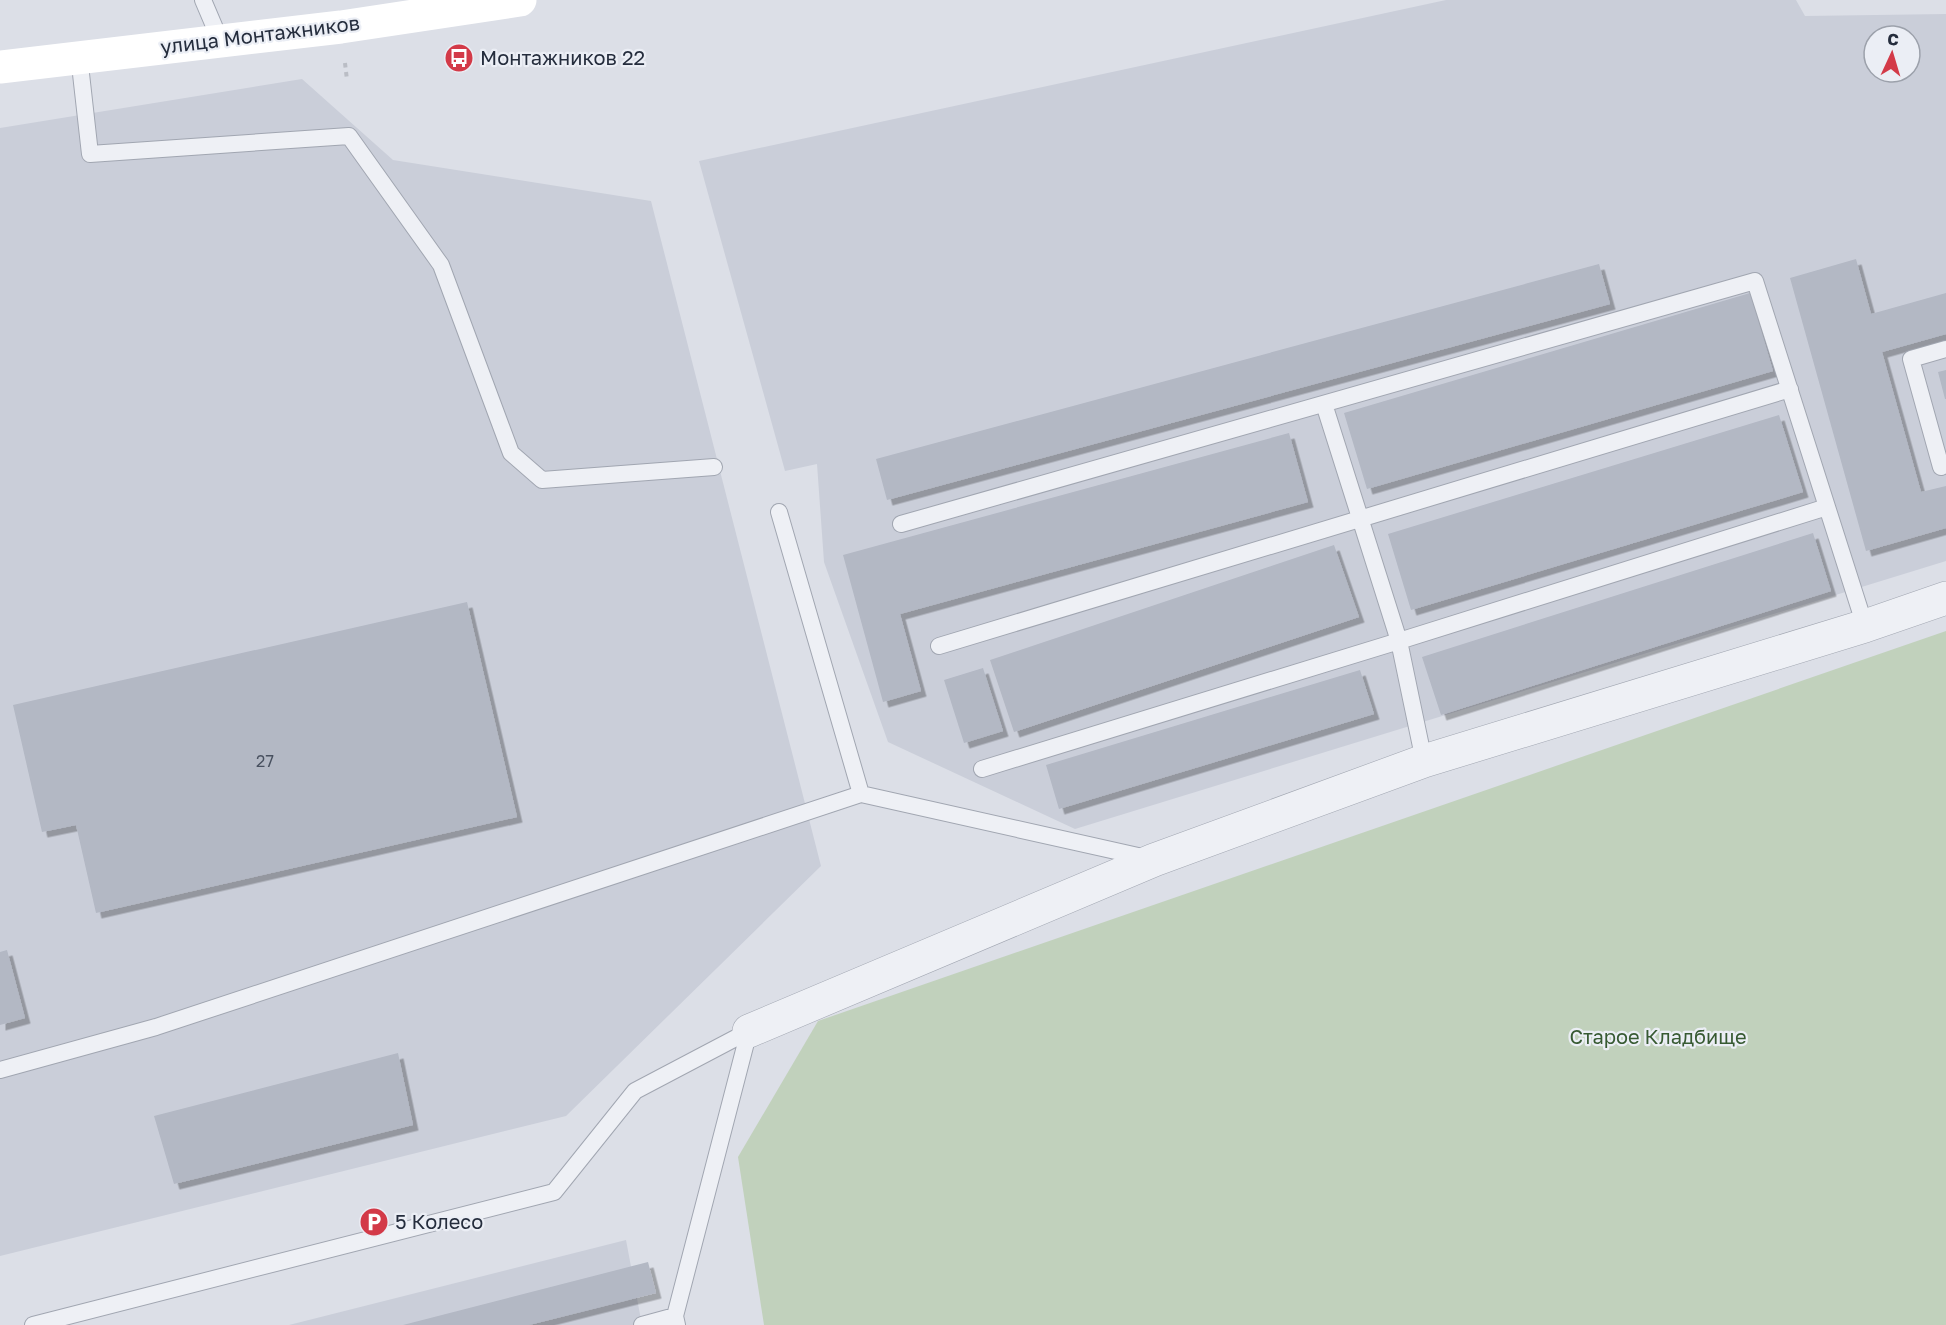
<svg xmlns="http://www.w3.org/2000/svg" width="1946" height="1325" font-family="'Golos Text',sans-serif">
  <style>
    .built { fill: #caced9; fill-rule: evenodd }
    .green { fill: #c1d1bc }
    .building { fill: #b3b8c4; filter: url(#shadow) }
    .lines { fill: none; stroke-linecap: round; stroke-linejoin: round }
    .lane-casing { stroke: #a1a6b1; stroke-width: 18 }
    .street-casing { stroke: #a1a6b1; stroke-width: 34 }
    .path { stroke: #babdc5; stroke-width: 4; stroke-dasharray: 4.5 4.5; stroke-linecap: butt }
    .lane { stroke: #eef0f5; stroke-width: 16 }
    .street { stroke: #eef0f5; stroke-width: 33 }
    .secondary { stroke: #fff; stroke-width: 33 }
    .labels { text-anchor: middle; stroke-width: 4.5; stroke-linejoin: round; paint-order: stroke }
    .number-label { font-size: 16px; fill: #48505f }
    .street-label { font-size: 20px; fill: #252d3d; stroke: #ebeef5 }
    .poi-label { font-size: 20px; fill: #252d3d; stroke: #ebeef5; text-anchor: start }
    .park-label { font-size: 20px; fill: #375a32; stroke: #ebeef5 }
  </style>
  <defs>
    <filter id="shadow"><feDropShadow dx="5.5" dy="5.5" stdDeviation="0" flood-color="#0004"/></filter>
  </defs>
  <rect width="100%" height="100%" fill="#dcdfe7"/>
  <path class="built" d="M1446,0H1796L1805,16L1946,14V561L1075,829L888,742L824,562L817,464L785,471L699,161ZM1874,36H1910V72H1874Z
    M302,79L393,160L651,201L821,866L566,1116L0,1256V128Z
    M626,1240L642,1325H289Z"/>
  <path class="green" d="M1946,631V1325H764L738,1157L818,1021Z"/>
  <path class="building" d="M1856,259L1871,314L1946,293V334L1882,352L1921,492L1946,486V528L1866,551L1790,278Z
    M1599,264L1610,304L887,500L876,459Z
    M1750,293L1773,371L1367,489L1344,413Z
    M1946,370V399H1945L1938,372Z
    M1779,415L1803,492L1411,610L1388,534Z
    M1289,433L1308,502L900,614L921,691L883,702L843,555Z
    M1813,533L1831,591L1441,715L1422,657Z
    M1334,545L1359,617L1014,732L990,660Z
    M467,602L517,817L96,913L76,825L42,832L13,705Z
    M983,668L1003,731L964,743L944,680Z
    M1360,670L1374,714L1059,809L1046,765Z
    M7,950L25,1018L0,1025V952Z
    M398,1053L413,1125L174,1184L154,1116Z
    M648,1262L656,1293L529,1325H403Z"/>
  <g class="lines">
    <g class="lane-casing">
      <path id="lane" d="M203,0L220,40
        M79,56L90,154L349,136L441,265L511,453L542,480L714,467
        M1946,349L1911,359L1941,467L1946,465
        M1324,404L1399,641L1424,761
        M779,512L861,794L1147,858
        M901,524L1755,281L1865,626
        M939,646L1790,389
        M982,769L1399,641L1827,507
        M0,1070L156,1027L861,794
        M33,1325L554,1192L635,1091L749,1031
        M642,1325L675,1316
        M677,1325L675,1316L749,1031"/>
    </g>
    <g class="street-casing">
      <path id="street" d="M749,1031L1154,860L1424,761L1865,626L1946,598"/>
    </g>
    <path class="path" d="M345,63L347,80"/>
    <use href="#lane" class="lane"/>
    <use href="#street" class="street"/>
    <path class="secondary" d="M0,67L341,27L520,0"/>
  </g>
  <defs>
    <g id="bus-disc" transform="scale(1.5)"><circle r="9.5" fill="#d33a48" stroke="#ebeef5"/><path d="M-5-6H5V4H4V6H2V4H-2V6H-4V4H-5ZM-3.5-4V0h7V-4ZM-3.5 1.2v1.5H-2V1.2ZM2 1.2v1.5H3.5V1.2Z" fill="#fff"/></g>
    <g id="parking-disc" transform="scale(1.5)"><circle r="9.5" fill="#d33a48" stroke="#ebeef5"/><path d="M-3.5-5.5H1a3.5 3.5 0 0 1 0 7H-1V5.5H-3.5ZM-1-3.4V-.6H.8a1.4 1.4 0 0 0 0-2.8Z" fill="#fff"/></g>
  </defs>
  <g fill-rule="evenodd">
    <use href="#bus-disc" x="459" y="58"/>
    <use href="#parking-disc" x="374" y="1222"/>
  </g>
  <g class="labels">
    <g class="number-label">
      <text x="265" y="767">27</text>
    </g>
    <g class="street-label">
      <text transform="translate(260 35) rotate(-7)" y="7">улица Монтажников</text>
    </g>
    <g class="poi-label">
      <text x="480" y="65">Монтажников 22</text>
      <text x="395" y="1229">5 Колесо</text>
    </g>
    <g class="park-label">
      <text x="1658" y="1044">Старое Кладбище</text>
    </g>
  </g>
  <g transform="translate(1892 54) rotate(4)"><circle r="28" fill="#ebeef5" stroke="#9ca1ab" stroke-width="1.5"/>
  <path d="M0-4.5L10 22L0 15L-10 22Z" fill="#d33a48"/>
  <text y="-9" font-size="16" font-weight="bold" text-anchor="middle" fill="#252d3d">С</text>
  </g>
</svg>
